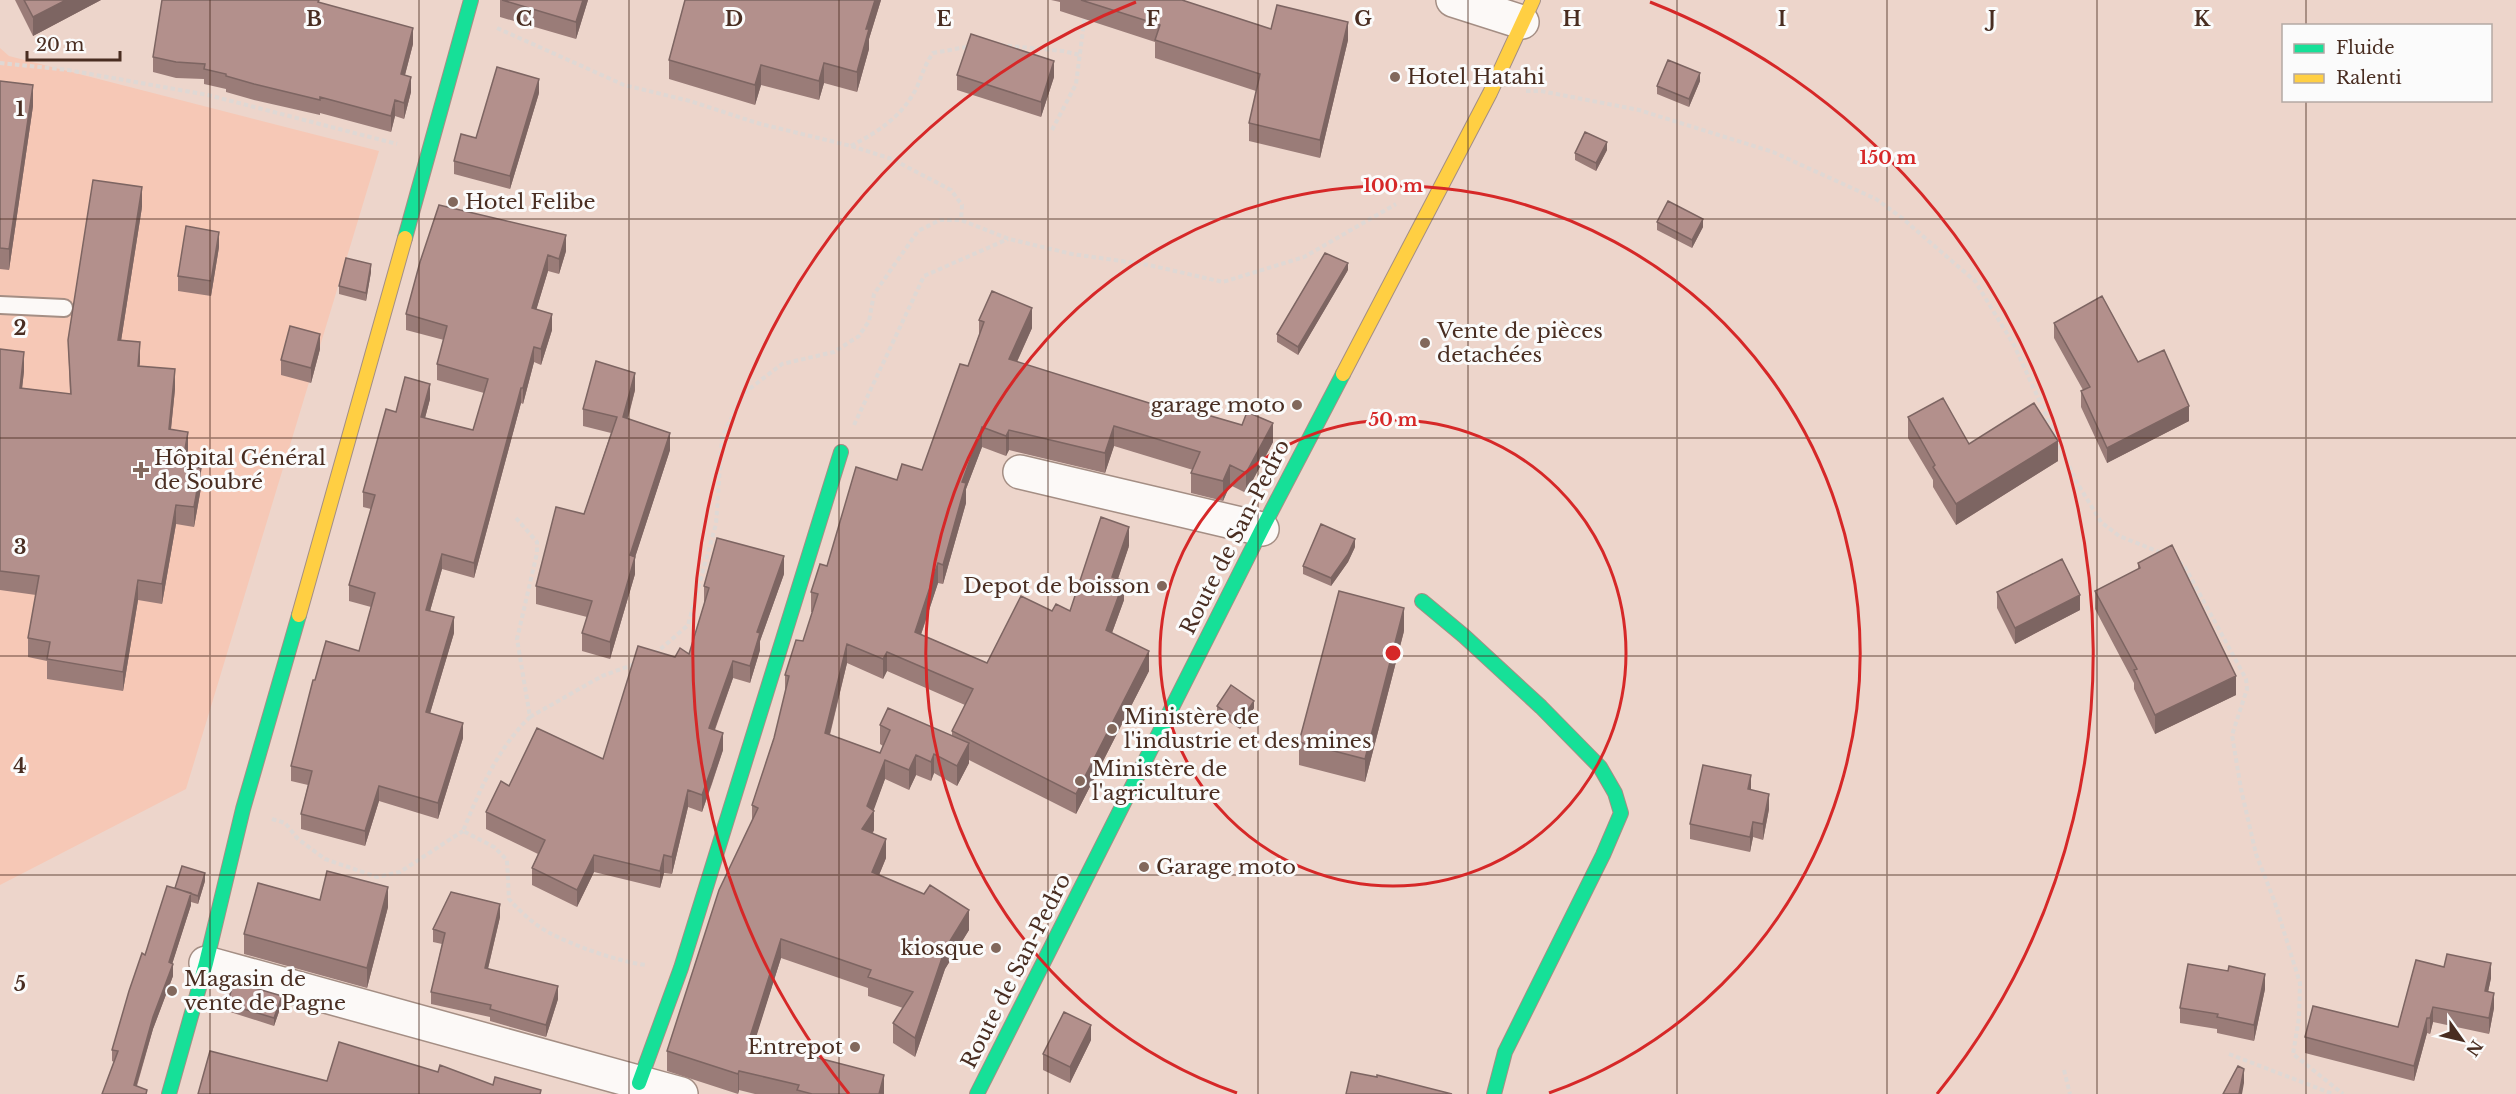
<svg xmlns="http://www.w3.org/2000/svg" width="2516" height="1094" font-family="'Libre Baskerville',serif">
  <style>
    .built { fill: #f6c8b6 }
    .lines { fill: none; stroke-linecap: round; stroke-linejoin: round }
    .lane-casing { stroke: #a48e84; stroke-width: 20 }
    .street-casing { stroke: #a48e84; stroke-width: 36 }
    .fast-casing { stroke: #a48e84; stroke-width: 16 }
    .slow-casing { stroke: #a48e84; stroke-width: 16 }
    .path { stroke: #dfd8d4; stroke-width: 4; stroke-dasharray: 4.5 3; stroke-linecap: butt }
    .lane { stroke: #fcf9f7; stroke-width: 16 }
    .street { stroke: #fcf9f7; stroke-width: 33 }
    .fast { stroke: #16e098; stroke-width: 14 }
    .slow { stroke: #ffcf43; stroke-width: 14 }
    .wall { fill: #9a7c78; fill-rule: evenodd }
    .shaded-wall { fill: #7d6562 }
    .building { fill: #b3908c; stroke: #7d6562; stroke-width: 1.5 }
    .grid { fill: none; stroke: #492d21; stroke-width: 1.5; stroke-opacity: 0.55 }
    .ring { fill: none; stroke: #d62828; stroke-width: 3 }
    .poi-dot { fill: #82685c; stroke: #fbfbfb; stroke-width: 2 }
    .labels { text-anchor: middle; stroke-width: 6; stroke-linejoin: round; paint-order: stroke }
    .poi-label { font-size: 21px; fill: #492d21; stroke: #fbfbfb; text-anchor: start }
    .street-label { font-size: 21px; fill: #492d21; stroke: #fbfbfb }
    .grid-label { font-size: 20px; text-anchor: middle; font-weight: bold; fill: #492d21; stroke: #fbfbfb; stroke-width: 6; stroke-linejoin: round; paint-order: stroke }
    .centre { fill: #d62828; stroke: #fbfbfb; stroke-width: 3 }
    .ring-label { font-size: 18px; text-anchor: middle; font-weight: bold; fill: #d62828; stroke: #fbfbfb; stroke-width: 6; stroke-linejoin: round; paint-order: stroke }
  </style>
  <rect width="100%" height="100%" fill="#edd5cb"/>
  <path class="built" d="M0,48L9,56L379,151L186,789L0,885Z"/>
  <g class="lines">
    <g class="lane-casing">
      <path id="lane" d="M0,305L64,308"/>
    </g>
    <g class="street-casing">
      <path id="street" d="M1453,0L1522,22
        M1020,472L1262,529
        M206,963L681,1094"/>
    </g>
    <g class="fast-casing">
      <path id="fast" d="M405,238L471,0
        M1422,601L1464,636L1541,707L1600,767L1615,793L1621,813L1603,855L1505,1052L1494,1094
        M639,1083L681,968L841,452
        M169,1094L206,963L243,809L299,615
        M977,1094L1262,529L1343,374"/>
    </g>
    <g class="slow-casing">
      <path id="slow" d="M1343,374L1490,93L1533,0
        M299,615L405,238"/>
    </g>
    <path class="path" d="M497,28L624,85L690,101L757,123L851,146L892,159L951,190L962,205L961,220
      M1000,45L1063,51L1080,55
      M0,63L68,70L208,95L397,144
      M1526,91H1541L1639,110L1773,152L1876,199L1902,218L1975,281L2014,345L2076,481L2101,522L2119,536L2162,553
      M1052,130L1076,84L1085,15
      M851,146C879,131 902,117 917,87C922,75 925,64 933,53L972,46
      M854,425L924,276L1008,239
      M516,518L537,542V553L517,639L530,717C498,748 480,789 463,831L494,847L507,860L509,899C520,911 533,924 548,932C571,945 622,963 647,965
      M2179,562L2185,567L2246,679L2247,689L2232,735L2241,789L2256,854L2274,900L2300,983L2299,1018L2293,1054L2343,1094
      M655,654L688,625L716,524L722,437L744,393L782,364L834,352L859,336L869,321L874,294L918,231L940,220H961L1009,239L1072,254L1149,265L1223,282L1304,257L1396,204
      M530,717L602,676L635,664
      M272,819L285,823L298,839L325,859L377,877L400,872L463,831
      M2229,1054L2333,1094
      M2064,1070L2070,1094"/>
    <use href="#lane" class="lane"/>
    <use href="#street" class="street"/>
    <use href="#fast" class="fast"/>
    <use href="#slow" class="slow"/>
  </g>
  <path class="wall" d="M15,0H101L33,36Z
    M500,0H588L576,39L500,17Z
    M685,0H881L869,39V49L857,92L824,83L819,100L761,85L755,105L669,79V60Z
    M1051,0H1182L1271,29L1348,40L1320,158L1249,141V123L1256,91L1155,58V42L1060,11V2Z
    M319,3L413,44L405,75L411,92L404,119L395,116L391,132L320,113V115L254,100L226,92V89L204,84V79L176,78L153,72V57Z
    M957,75L1054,77L1041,117L957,90Z
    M0,81L33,106L9,270L0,269Z
    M1700,81L1689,107L1657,94V86Z
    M539,93L510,189L454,174V161L476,138Z
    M1607,150L1596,171L1575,160V153Z
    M142,207L121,341L140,362L139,366L175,389L171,429L188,451L186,466L201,488L194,527L176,524L162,604L138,600L123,691L47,679V661L28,657V638L36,595L0,590V349L24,371L22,388L70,394L68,340Z
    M1657,222L1703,227L1692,248L1657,230Z
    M219,247L211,296L178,291V276Z
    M566,251L559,274L548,271L536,310L552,330L541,365L534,362L523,404L521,403L474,578L442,569L430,611L454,633L430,713L463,738L438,819L379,801L365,846L301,829V814L308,785L291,781V766L315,680L359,651L371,607L349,601V585L371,509L363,507V492L396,412L430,399L425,418L473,430L484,393L437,380V364L444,340L406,330V314L420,262Z
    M1348,270L1298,355L1277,342V334Z
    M371,272L366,301L339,294V286Z
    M979,320L1032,328L1017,362L1273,442L1246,493L1230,485L1223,501L1191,493V473L1193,470L1114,446L1105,473L1009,450L1006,456L982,447L966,489V503L943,584L938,583L921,635L987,663L1052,611H1070L1129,546L1118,579L1124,600L1112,633L1149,671L1076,814L969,760V763L957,786L934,773L931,781L916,775L909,790L885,779L873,810L874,830L873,833L886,858L879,875L969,930L945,969L915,1057L893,1043V1023L903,1008L868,996V988L781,958L754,1042L884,1094H755L739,1090L738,1094L667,1071V1051L752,821V805L774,738L785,693V675L803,641L813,612H811V592L827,566L897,480L922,470L968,366L979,335ZM847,663L883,679L887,671L965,705L952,731V736L880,725V744L883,746L880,753L830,735Z
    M2054,323L2138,362L2189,421L2107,463L2081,407V391L2083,390L2054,338Z
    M320,349L311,383L281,375V360Z
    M635,390L628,419L670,450L635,557V574L610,659L582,651V633L587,617L536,604V586L584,514L611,433L583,426V409Z
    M1908,417L1969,444L2058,461L1956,525L1933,487V480L1908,438Z
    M1355,547L1348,562L1331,586L1303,574V566Z
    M2138,563L2236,695L2155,734L2134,689V683L2095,609V591L2138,569Z
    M784,574L760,641V650L750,683L733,678L715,730L723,750L712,784L702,812L688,807L672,874L664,873L660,888L594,872L577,907L532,885V868L538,854L486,829V812L509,786L603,759L675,657L689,654L704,604V586Z
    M1997,592L2080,610L2015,644L1997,608Z
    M1404,631L1365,782L1299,765V742Z
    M1217,706L1254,708L1240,729L1217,714Z
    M1751,790L1769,809L1763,840L1753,837L1750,852L1690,839V824Z
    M205,881L198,904L191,902V905L172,964L173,976L153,1029L137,1086L147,1094H102L114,1062L112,1061V1050L145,955L175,888Z
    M320,900L388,907L367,988L244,954V934Z
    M500,917L488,969L558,999L546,1037L490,1021V1017L431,1004V992L442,944L433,942V929Z
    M2416,960L2491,978L2488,992L2494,1008L2489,1034L2433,1022L2430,1034L2427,1033L2414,1081L2305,1053V1037L2398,1027Z
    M2228,971L2265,989L2254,1041L2217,1033V1029L2180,1023V1008Z
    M282,1003L274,1026L227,1011V1004Z
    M1091,1040L1070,1083L1043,1070V1054Z"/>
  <path class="shaded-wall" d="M66,0H101L33,36V17Z
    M583,0H588L576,39V22Z
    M875,0H881L869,39V49L857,92V72L866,29Z
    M1348,22V40L1320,158V140Z
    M413,28V44L401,90V74Z
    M1054,61V77L1041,117V102Z
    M824,63V83L819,100V81Z
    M761,65V85L755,105V85Z
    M1700,73V81L1689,107V99Z
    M411,77V92L404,119V103Z
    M539,79V93L510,189V176Z
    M33,85V106L9,270V249Z
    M395,100V116L391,132V116Z
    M1607,142V150L1596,171V163Z
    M142,187V207L118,360V340Z
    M1703,219V227L1692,248V240Z
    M219,232V247L211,296V281Z
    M566,235V251L559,274V259Z
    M548,255V271L532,324V308Z
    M1348,263V270L1298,355V347Z
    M371,264V272L366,301V293Z
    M1032,308V328L1009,379V359Z
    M552,314V330L541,365V349Z
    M320,334V349L311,383V368Z
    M140,342V362L138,385V366Z
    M534,347V362L523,404V388Z
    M24,352V371L20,407V388Z
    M175,369V389L169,448V429Z
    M635,373V390L623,435V417Z
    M430,384V399L421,433V417Z
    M521,388V403L474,578V563Z
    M2189,406V421L2107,463V448Z
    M1273,423V442L1246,493V473Z
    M1114,426V446L1105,473V453Z
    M982,427V447L966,489V503L943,584V565L962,482Z
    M1009,430V450L1006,456V436Z
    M188,432V451L182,485V466Z
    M670,433V450L630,573V555Z
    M2058,441V461L1956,525V504Z
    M1230,465V485L1223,501V481Z
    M201,468V488L194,527V507Z
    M176,505V524L162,604V584Z
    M1129,527V546L1112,596V577Z
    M1355,539V547L1348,562L1331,586V578Z
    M442,554V569L426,625V610Z
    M784,556V574L760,641V650L750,683V666L757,632Z
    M635,557V574L610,659V642Z
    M938,563V583L915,652V632Z
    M138,580V600L123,691V672Z
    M1124,581V600L1106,649V630Z
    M2080,595V610L2015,644V628Z
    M1404,608V631L1365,782V759Z
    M454,617V633L426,727V712Z
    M847,644V663L825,753V733Z
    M1149,651V671L1076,814V794Z
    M887,652V671L883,679V659Z
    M733,661V678L709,745V728Z
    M2236,676V695L2155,734V715Z
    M1254,701V708L1240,729V722Z
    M463,723V738L438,819V803Z
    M723,733V750L702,812V795Z
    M969,743V763L957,786V766Z
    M934,754V773L931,781V762Z
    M916,755V775L909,790V770Z
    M885,760V779L872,815L874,811V830L862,848V829L867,806Z
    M1751,775V790L1748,789Z
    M379,786V801L365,846V831Z
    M688,790V807L672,874V857Z
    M1769,794V809L1763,840V824Z
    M1753,822V837L1750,852V837Z
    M886,839V858L872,892V872Z
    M594,855V872L577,907V890Z
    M664,855V873L660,888V871Z
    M205,873V881L198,904V896Z
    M388,887V907L367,988V968Z
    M191,893V905L169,974V962Z
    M500,904V917L485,981V968Z
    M969,910V930L945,969L915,1057V1038L945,949Z
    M781,939V958L749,1060V1040Z
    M2491,963V978L2485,1006V991Z
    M173,964V976L153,1029L134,1094V1085L153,1017Z
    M2265,974V989L2254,1041V1025Z
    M558,986V999L546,1037V1025Z
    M2494,993V1008L2489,1034V1018Z
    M282,996V1003L274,1026V1018Z
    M2433,1007V1022L2430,1034V1018Z
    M2427,1018V1033L2414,1081V1066Z
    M1091,1025V1040L1070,1083V1067Z
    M2244,1069V1083L2242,1094H2239Z
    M739,1071V1090L738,1094V1074Z
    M884,1075V1094H879Z"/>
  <path class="building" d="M24,0H66L33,17Z
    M162,0H319L318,2L413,28L401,74L411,77L404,103L395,100L391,116L320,97V100L254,84L226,76V74L204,69L205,64L176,62L153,57Z
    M502,0H583L576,22Z
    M685,0H875L866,29H869L857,72L824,63L819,81L761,65L755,85L669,60Z
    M1081,0H1182L1271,29L1277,5L1348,22L1320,140L1249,123L1260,74L1155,40L1160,25Z
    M971,34L1054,61L1041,102L957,75Z
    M1668,60L1700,73L1689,99L1657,86Z
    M497,67L539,79L510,176L454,161L461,134L476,138Z
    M0,81L33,85L9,249L0,248Z
    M1585,132L1607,142L1596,163L1575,153Z
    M93,180L142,187L118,340L140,342L138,366L175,369L169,429L188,432L182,466L201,468L194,507L176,505L162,584L138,580L123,672L47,659L50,642L28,638L39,576L0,571V349L24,352L20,388L71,394L68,340Z
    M1668,201L1703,219L1692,240L1657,222Z
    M439,205L566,235L559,259L548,255L532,308L552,314L541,349L534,347L523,388H521L474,563L442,554L426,610L454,617L426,712L463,723L438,803L379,786L365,831L301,814L312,771L291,766L313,680H315L326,641L359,651L375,593L349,585L375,495L363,492L386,409L396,412L405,377L430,384L421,417L473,430L488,379L437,364L447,326L406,314L420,262Z
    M186,226L219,232L211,281L178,276Z
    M1325,253L1348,263L1298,347L1277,334Z
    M346,258L371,264L366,293L339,286Z
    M992,291L1032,308L1009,359L1165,408L1166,403L1242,425L1247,412L1273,423L1246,473L1230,465L1223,481L1191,473L1200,452L1114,426L1105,453L1009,430L1006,436L982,427L962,482L966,483L943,565L938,563L915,632L987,663L1021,596L1052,611L1056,604L1070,611L1101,517L1129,527L1112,577L1124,581L1106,630L1149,651L1076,794L952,731L973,689L887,652L883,659L847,644L825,733L880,753L890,730L880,725L888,708L969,743L957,766L934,754L931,762L916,755L909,770L885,760L867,806L874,811L862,829L886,839L872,872L924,894L930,885L969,910L945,949L915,1038L893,1023L913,992L868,977L871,970L781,939L749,1040L884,1075L879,1094H812L797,1090L799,1085L739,1071L738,1074L667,1051L719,890L758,808L752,805L774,738L789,676L785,675L796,640L803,641L818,594L811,592L820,564L827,566L856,467L897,480L902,464L922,470L960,364L968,366L984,322L979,320Z
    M2102,296L2138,362L2164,350L2189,406L2107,448L2081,391L2090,387L2054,323Z
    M290,326L320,334L311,368L281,360Z
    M596,361L635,373L623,417L670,433L630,555L635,557L610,642L582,633L592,601L536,586L556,507L584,514L617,417L583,409Z
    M1943,398L1969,444L2034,403L2058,441L1956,504L1933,467L1935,465L1908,417Z
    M1321,524L1355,539L1348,554L1331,578L1303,566Z
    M717,538L784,556L757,632L760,633L750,666L733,661L709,728L723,733L712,767L702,795L688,790L672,857L664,855L660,871L594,855L577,890L532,868L545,840L486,812L501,781L509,786L537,728L603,759L638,646L675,657L680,648L689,654L709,588L704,586Z
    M2172,545L2236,676L2155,715L2134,670L2137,669L2095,591L2140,568L2138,563Z
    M2062,559L2080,595L2015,628L1997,592Z
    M1339,591L1404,608L1365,759L1299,742Z
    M1231,685L1254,701L1240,722L1217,706Z
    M1703,765L1751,775L1748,789L1769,794L1763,824L1753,822L1750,837L1690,824Z
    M182,866L205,873L198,896L175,888Z
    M327,871L388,887L367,968L244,934L258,883L320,900Z
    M167,886L191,893L169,962L173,964L153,1017L134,1085L147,1090L146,1094H102L118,1051L112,1050L129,991L142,953L145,955Z
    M451,892L500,904L485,968L558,986L546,1025L490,1009L491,1005L431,992L445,933L433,929Z
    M2447,954L2491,963L2485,991L2494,993L2489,1018L2433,1007L2430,1018H2427L2414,1066L2305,1037L2313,1006L2398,1027L2416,960L2444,967Z
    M2188,964L2228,971L2229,966L2265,974L2254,1025L2217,1017L2218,1014L2180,1008Z
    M234,982L282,996L274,1018L227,1004Z
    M1064,1012L1091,1025L1070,1067L1043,1054Z
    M339,1042L438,1072L440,1065L493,1085L495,1077L541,1090L540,1094H198L210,1051L327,1081Z
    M2238,1066L2244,1069L2239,1094H2223Z
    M1351,1072L1377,1077V1075L1452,1094H1346Z"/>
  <path class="grid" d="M210,0V1094M419,0V1094M629,0V1094M839,0V1094M1048,0V1094M1258,0V1094M1468,0V1094M1677,0V1094M1887,0V1094M2097,0V1094M2306,0V26M2306,100V1094M0,219H2516M0,438H2516M0,656H2516M0,875H2516"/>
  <g class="ring">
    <circle cx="1393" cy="653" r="233"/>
    <path d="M1237 1093A467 467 0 1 1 1549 1093"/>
    <path d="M849 1094A700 700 0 0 1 1136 2M1650 2A700 700 0 0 1 1937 1094"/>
  </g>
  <g class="poi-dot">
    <circle cx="1395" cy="77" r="6"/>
    <circle cx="453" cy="202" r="6"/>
    <circle cx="1425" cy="343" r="6"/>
    <circle cx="1297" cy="405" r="6"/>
    <path d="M138 461h6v6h6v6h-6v6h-6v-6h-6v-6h6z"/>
    <circle cx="1162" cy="586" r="6"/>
    <circle cx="1112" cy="729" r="6"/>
    <circle cx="1080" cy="781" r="6"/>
    <circle cx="1144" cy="867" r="6"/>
    <circle cx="996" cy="948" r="6"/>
    <circle cx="172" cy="991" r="6"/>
    <circle cx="855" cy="1047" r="6"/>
  </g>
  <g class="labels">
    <g class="poi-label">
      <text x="1407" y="84">Hotel Hatahi</text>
      <text x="465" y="209">Hotel Felibe</text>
      <text x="1437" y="338">Vente de pièces<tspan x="1437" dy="24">detachées</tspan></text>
      <text x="1285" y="412" text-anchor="end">garage moto</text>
      <text x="154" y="465">Hôpital Général<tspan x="154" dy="24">de Soubré</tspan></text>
      <text x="1150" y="593" text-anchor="end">Depot de boisson</text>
      <text x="1124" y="724">Ministère de<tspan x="1124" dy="24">l'industrie et des mines</tspan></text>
      <text x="1092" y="776">Ministère de<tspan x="1092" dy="24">l'agriculture</tspan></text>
      <text x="1156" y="874">Garage moto</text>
      <text x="984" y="955" text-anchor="end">kiosque</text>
      <text x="184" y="986">Magasin de<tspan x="184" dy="24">vente de Pagne</tspan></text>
      <text x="843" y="1054" text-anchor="end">Entrepot</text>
    </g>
    <g class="street-label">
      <text transform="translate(1235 537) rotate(-63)" y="7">Route de San-Pedro</text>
      <text transform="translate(1016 971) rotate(-63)" y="7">Route de San-Pedro</text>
    </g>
  </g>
  <g class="grid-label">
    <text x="314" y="26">B</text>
    <text x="524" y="26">C</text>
    <text x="734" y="26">D</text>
    <text x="944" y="26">E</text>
    <text x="1153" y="26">F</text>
    <text x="1363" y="26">G</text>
    <text x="1572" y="26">H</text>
    <text x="1782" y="26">I</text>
    <text x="1992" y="26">J</text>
    <text x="2202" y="26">K</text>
    <text x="20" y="116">1</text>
    <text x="20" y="335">2</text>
    <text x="20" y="554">3</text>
    <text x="20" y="773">4</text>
    <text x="20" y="991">5</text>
  </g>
  <circle cx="1393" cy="653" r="9" class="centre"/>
  <g class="ring-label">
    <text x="1888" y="164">150 m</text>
    <text x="1393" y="192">100 m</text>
    <text x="1393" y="426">50 m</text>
  </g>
  <rect x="2282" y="24" width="210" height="78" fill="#fbfbfb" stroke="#b4a9a4" stroke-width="1.5"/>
  <rect x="2294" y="44" width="30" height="9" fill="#16e098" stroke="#b4a9a4" stroke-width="1.5"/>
  <text x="2336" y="54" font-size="18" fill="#492d21">Fluide</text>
  <rect x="2294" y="74" width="30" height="9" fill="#ffcf43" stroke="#b4a9a4" stroke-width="1.5"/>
  <text x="2336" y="84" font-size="18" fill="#492d21">Ralenti</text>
  <g transform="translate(2462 1040) rotate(124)" stroke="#fbfbfb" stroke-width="4.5" paint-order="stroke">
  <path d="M0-4.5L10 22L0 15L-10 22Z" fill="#492d21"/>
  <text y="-9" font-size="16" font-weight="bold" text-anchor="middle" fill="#492d21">N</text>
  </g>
  <path d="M27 51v9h93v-9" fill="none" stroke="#492d21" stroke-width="3"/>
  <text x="36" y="51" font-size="18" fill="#492d21" stroke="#fbfbfb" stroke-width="4.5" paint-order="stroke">20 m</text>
</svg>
